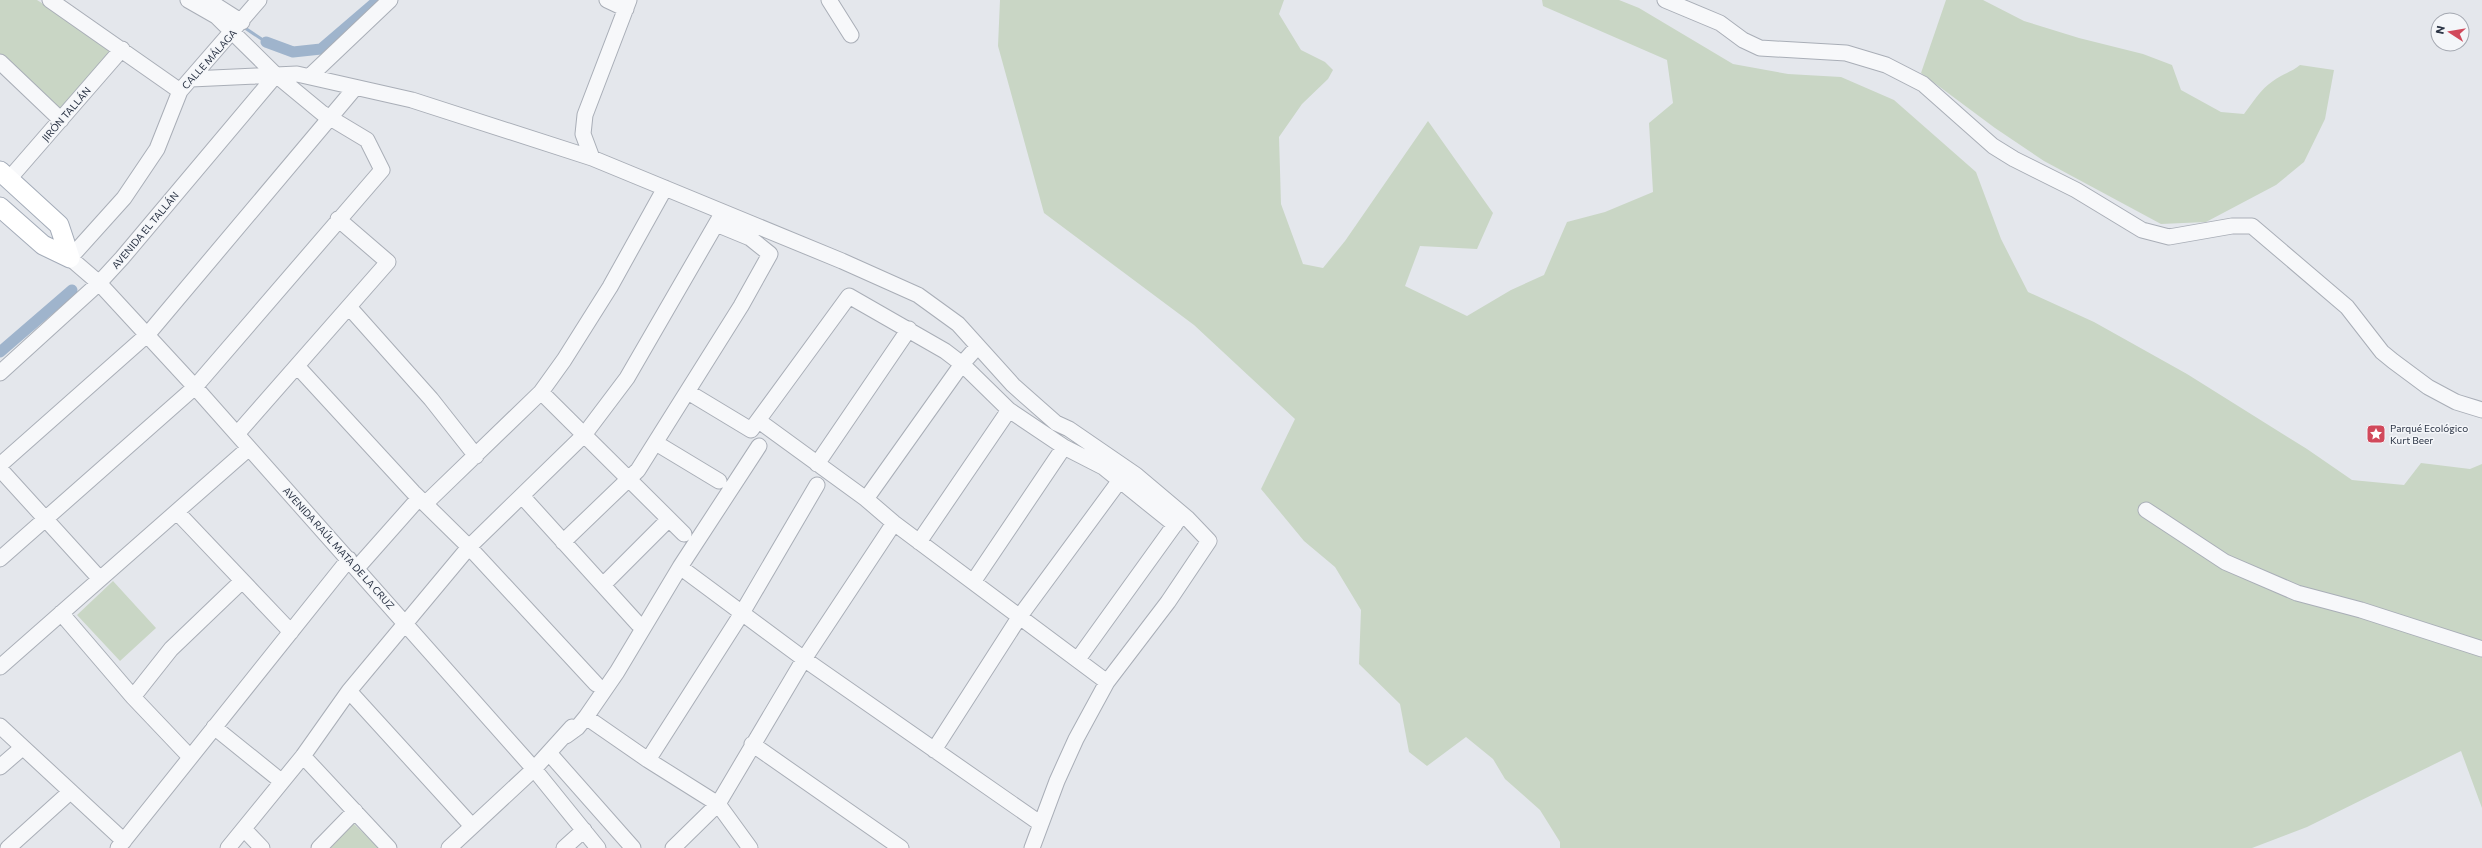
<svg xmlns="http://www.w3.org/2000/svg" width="2482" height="848" font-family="Commissioner,sans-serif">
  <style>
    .green { fill: #c9d6c5 }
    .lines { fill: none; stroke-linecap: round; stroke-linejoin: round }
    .stream { stroke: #9fb4cc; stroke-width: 3 }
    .canal { stroke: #9fb4cc; stroke-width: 11 }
    .minor-casing { stroke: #a9aeb7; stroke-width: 17 }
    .major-casing { stroke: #a3abb8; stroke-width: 21 }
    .minor { stroke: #f7f8fa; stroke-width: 15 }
    .major { stroke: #fff; stroke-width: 19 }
    .labels { text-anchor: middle; stroke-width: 3; stroke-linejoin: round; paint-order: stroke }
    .street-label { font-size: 10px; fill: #2b3445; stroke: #f4f6f9 }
    .poi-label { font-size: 10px; fill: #2b3445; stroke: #f4f6f9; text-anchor: start }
  </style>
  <rect width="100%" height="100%" fill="#e4e7ec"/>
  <path class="green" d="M0,0H37L113,48L59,110L0,55Z
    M1000,0H1284L1279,14L1301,50L1325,62L1333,70L1328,79L1302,104L1279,137L1281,204L1303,264L1323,268L1345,241L1428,121L1493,213L1477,249L1420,246L1405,286L1467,316L1511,290L1544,275L1567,222L1605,212L1653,192L1649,123L1673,103L1667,60L1543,6L1542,0H1619L1639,8L1733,64L1788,74L1841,77L1894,100L1976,172L2001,239L2028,292L2094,322L2187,374L2307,449L2352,480L2404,485L2421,463L2470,469L2482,464V808L2461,751L2307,827L2252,848H1560V842L1540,810L1505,779L1493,759L1466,737L1427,766L1409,752L1400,704L1359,664L1361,610L1335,567L1304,541L1261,489L1295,419L1194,325L1044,213L998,46Z
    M1946,0H1983L2024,21L2079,38L2143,54L2172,65L2181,90L2221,112L2244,114C2253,102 2261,89 2273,81C2282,74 2292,72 2300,65L2334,70L2325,119L2304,162L2276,185L2206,222L2161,224L2044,161L1995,128L1921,73Z
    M113,581L156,628L120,661L77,615Z
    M353,823L379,848H330Z"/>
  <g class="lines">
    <path class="stream" d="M242,26L266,42"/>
    <path class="canal" d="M266,42L293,52L321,49L378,0
      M0,352L72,290"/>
    <g class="minor-casing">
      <path id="minor" d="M50,0L180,91
        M259,0L180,91L157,149L124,198L70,258L99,283L195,387L534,769L598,848
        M607,0L626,9
        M829,0L851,35
        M1665,0L1720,23L1743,40L1760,48L1846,53L1886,65L1923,84L1993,146L2014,159L2076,190L2142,230L2169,237L2232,226H2252L2347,307L2382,352L2393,361L2428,387L2456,402L2482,410
        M209,1L242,22
        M0,62L61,120
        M310,76L390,0
        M191,79L297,74L412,100L592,158L842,261L918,295L958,324L1013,385L1056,423L1069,429L1136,475L1187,518L1209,541L1168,602L1107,682L1076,739L1057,781L1032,848
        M592,158L583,134L585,115L629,0
        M9,179L122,49
        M349,307L431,399L476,456
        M297,366L413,492L469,547L596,684
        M0,373L99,283L122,258L276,75
        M541,392L684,534
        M688,392L751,430L849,296L945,351L962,364L1009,410L1064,447L1103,467L1175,525
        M759,421L866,499L894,523L1107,682
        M237,434L388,262L338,219
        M656,443L719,481
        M817,464L909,329
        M0,465L148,334L355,88
        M0,469L100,579
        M522,496L638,624
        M866,499L962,364L978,346
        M426,503L541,392L564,360L610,287L665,188
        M2146,510L2225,562L2297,593L2361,610L2482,649
        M177,512L291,632
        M563,542L638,470L741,306L770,254L750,238L716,224
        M919,542L1009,410
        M0,559L195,387L382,170L367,140L322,113L276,75L216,16L188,0
        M680,567L804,659L1041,824
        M357,568L419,498
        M973,582L1064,447
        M603,585L669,519
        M61,613L133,697L190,757
        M1078,659L1181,516
        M0,667L249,448
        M349,691L472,826
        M133,697L171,649L242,581
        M586,717L648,760L718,804L750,848
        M0,726L124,841
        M214,727L281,781
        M566,736L577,728L586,717L617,672L680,567L759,446
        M752,744L901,848
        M934,750L1020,616L1126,472
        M549,753L633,848
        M303,756L389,848
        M648,760L742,613L817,485
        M0,767L22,748
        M244,829L262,848
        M8,848L70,792
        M118,848L349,559
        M228,848L303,756L349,691L469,547L584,435L627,378L723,212
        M319,848L355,811
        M449,848L534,769L572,727
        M564,848L584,830
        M673,848L718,804L804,659L894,523"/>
    </g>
    <g class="major-casing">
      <path id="major" d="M0,171L59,225L70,258
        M0,207L43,245L70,258"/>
    </g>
    <use href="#minor" class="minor"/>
    <use href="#major" class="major"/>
  </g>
  <defs>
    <g id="sight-square" transform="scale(1)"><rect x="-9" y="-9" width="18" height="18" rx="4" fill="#d1495b" stroke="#f4f6f9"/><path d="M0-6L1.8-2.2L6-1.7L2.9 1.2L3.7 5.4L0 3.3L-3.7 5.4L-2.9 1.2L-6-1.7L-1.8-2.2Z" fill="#fff"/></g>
  </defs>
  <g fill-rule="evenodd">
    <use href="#sight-square" x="2376" y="434"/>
  </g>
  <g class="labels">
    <g class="street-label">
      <text transform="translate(209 59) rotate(-48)" y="4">CALLE MÁLAGA</text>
      <text transform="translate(66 114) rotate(-49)" y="4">JIRÓN TALLÁN</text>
      <text transform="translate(145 230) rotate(-50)" y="4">AVENIDA EL TALLÁN</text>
      <text transform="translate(339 548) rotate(48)" y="4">AVENIDA RAÚL MATA DE LA CRUZ</text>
    </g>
    <g class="poi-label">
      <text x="2390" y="432">Parqué Ecológico<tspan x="2390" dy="12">Kurt Beer</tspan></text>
    </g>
  </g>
  <g transform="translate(2450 32) rotate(282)"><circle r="19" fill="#f4f6f9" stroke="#a4a8b1"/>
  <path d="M0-3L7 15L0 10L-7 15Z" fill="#d1495b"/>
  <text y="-6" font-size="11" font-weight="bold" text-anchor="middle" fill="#2b3445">N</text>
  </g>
</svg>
